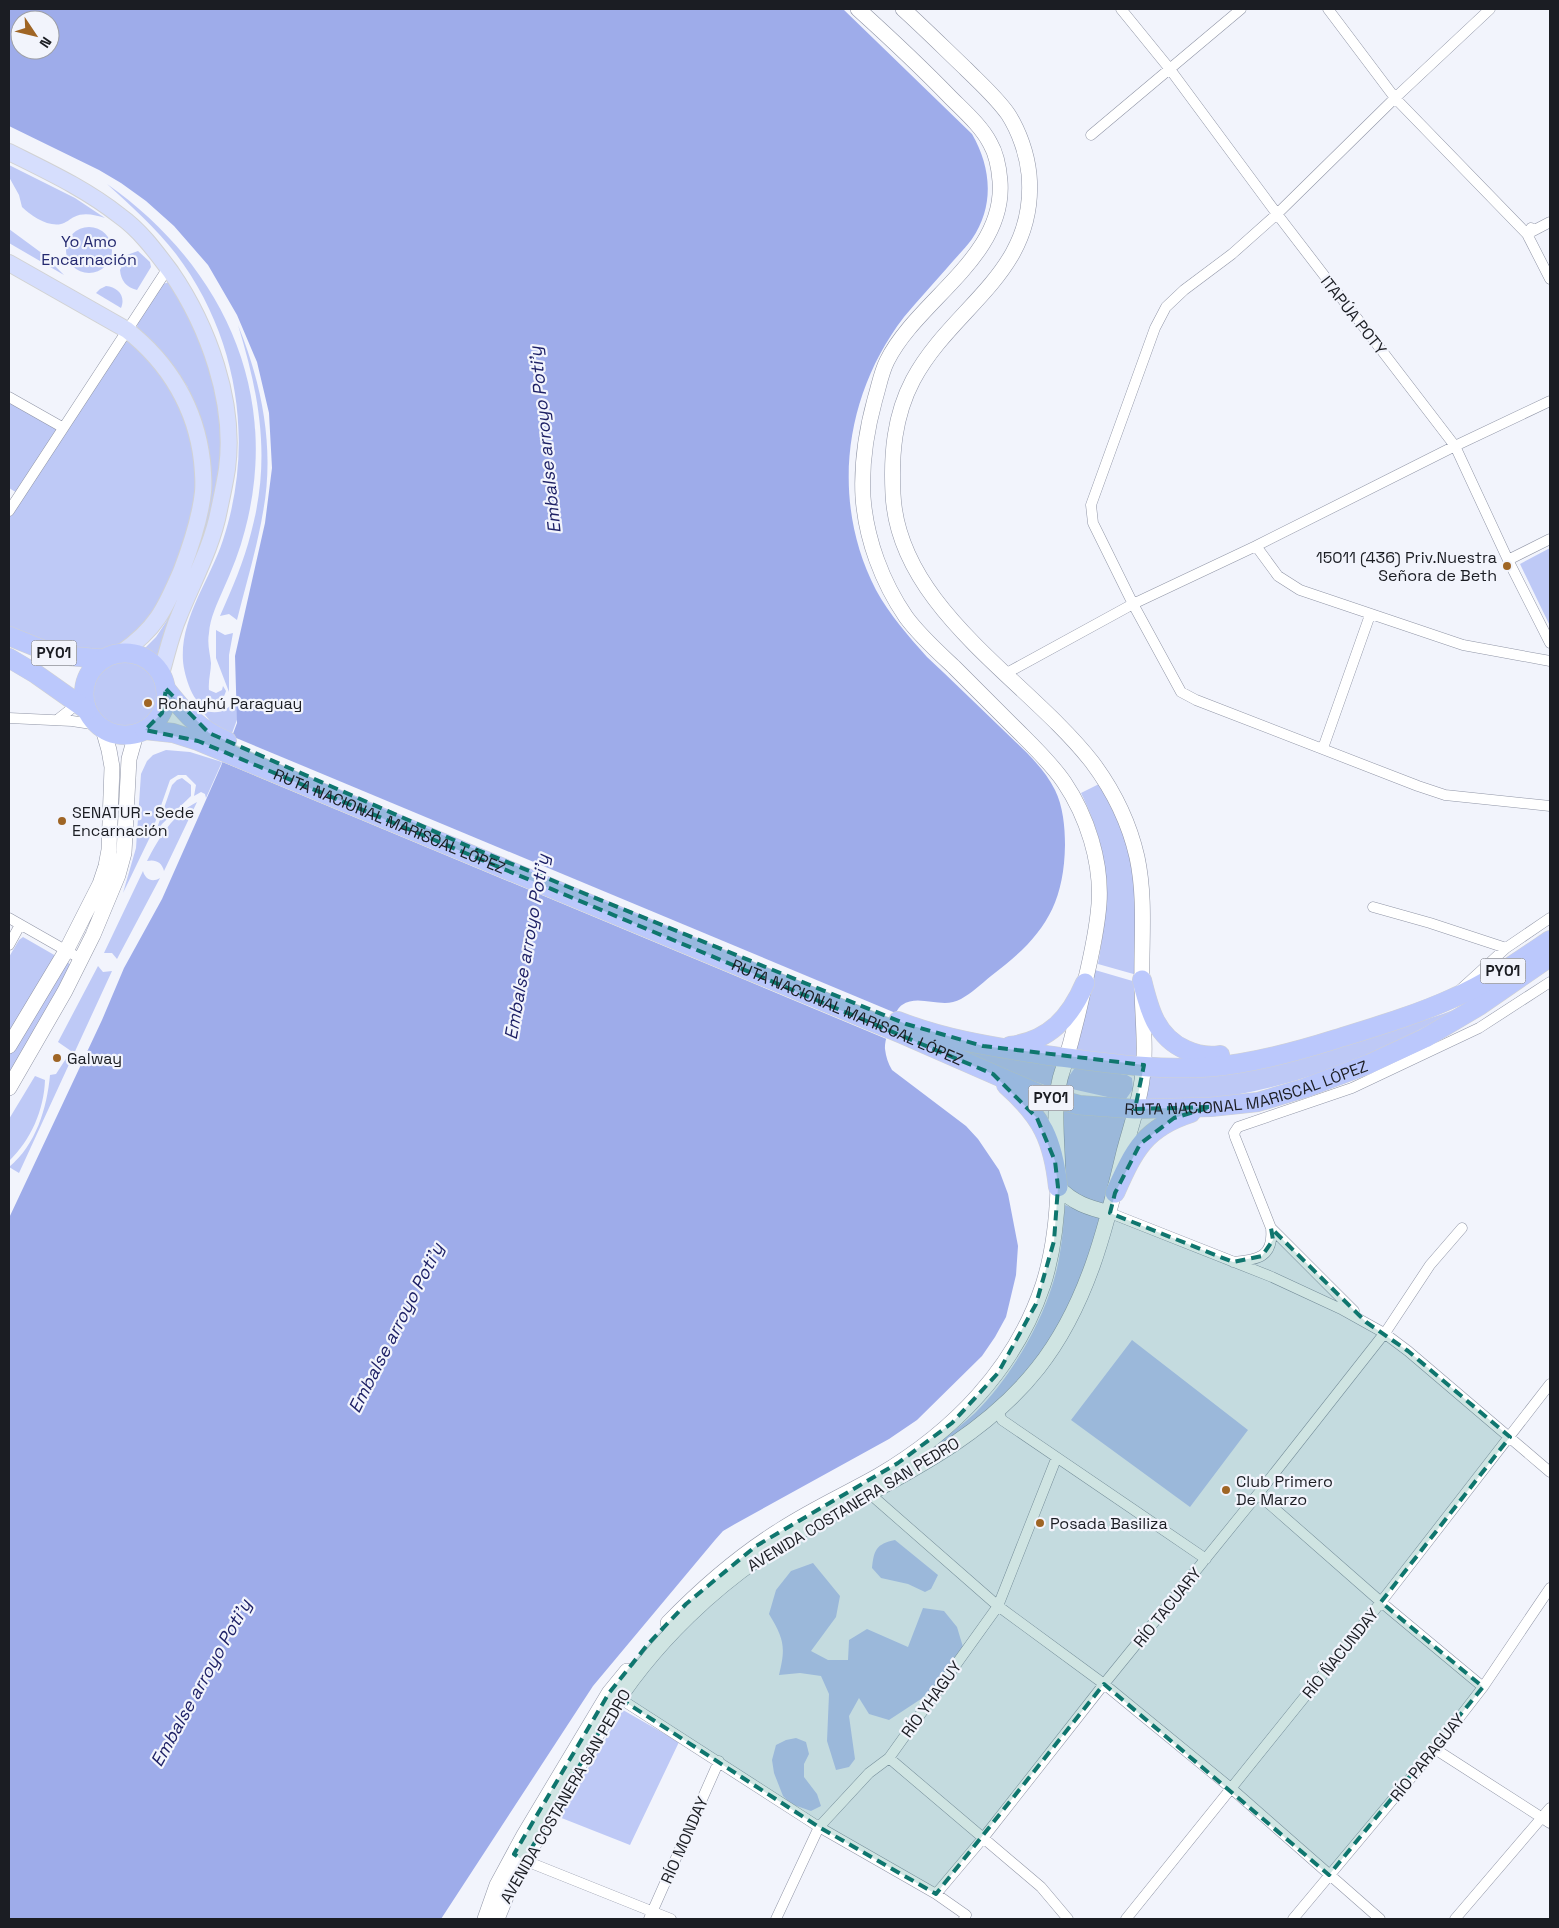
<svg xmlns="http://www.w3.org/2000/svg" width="1559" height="1928" font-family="'Space Grotesk',sans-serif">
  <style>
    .green { fill: #bec9f6 }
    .water { fill: #9eacea; fill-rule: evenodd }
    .pier { fill: #f2f4fc }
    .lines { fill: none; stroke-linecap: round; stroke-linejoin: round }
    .street-casing { stroke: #9095a6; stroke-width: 11 }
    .secondary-casing { stroke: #9095a6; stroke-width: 16 }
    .primary-casing { stroke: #d1d2d3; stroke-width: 18 }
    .highway-casing { stroke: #d1d2d3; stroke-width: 20 }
    .street { stroke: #fff; stroke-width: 10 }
    .secondary { stroke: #fff; stroke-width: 15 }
    .primary { stroke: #d6defd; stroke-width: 16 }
    .highway { stroke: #bbc8fc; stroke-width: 19 }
    .marked { fill: #0f766e; fill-opacity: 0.2; stroke: #0f766e; stroke-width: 4; stroke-dasharray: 10 6; stroke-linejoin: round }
    .poi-dot { fill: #9f6525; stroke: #f2f4fc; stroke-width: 2 }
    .labels { text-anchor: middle; stroke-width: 4.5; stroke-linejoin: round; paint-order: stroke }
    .shield { fill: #f2f4fc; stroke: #5c5e64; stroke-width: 1 }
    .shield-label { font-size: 15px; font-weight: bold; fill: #1b1d23 }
    .park-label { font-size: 16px; fill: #23286f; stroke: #f2f4fc }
    .street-label { font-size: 16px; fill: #1b1d23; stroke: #f2f4fc }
    .poi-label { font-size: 16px; fill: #1b1d23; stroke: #f2f4fc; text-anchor: start }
    .water-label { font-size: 18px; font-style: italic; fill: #1c1f65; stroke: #f2f4fc }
  </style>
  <rect width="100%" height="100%" fill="#f2f4fc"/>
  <path class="green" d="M9,165L75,198L105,218C95,215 84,212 74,217C70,219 66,223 61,224C48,227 31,216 22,207L19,195L9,177Z
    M107,184C221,264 282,391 245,530C240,550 232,570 223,590C217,604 210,618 209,633C207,644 210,653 211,663C211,672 208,681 209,690L216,693L222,690L223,686L226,691C224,697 221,704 216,707C195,716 184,675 183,661C180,618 210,580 223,540C255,443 238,336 176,254C156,228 131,206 107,184Z
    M66 250a23 23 0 1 1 46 0a23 23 0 1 1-46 0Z
    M9,229L43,254L64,275L9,243Z
    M138,251L150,262L151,267L137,290C126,287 121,281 120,270L127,255Z
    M169,282L176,287L211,367L221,426V455L213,513L160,658L143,650L156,637L166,622L201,538L207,444L200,416L187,386L162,352L137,327L138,321L163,284Z
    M106,286C118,287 126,296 121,308L96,293L100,289Z
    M238,325C262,384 275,449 263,512C257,548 246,584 237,620L229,614L220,616C232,589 244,561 251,533C271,459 260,397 238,325Z
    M127,330L171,376L203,470L169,599L121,653L103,659L9,636V513Z
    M9,397L62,427L19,494L9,488Z
    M1550,548V626L1520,564Z
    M216,630L225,635L233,633L229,655V692L216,658Z
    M90 694a35 35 0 1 1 70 0a35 35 0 1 1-70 0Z
    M237,695L238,717L231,736L212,723L200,709C217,716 230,712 237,695Z
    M166,750L190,752L222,762L206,798L205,794L201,792L194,796L196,785L186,775H178L170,780L150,837L123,893L136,848L141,774L147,761L153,755Z
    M182,778L191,785V796L162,824L155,834L172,785L177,780Z
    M1101,783L1117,812L1137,880V975L1098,964C1110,895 1112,857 1081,793Z
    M197,802L164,871C162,862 155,859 147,861C159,838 173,814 197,802Z
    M143,871C145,879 152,883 160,878L117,959L112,953H104Z
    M23,937L56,956L9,1037V957L19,940Z
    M67,961L71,966L9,1076V1055Z
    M98,966L103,972L112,971L19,1173L9,1167C36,1145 47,1108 50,1075L56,1074L71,1051L58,1042Z
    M1095,970L1136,982L1139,1063L1072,1053Z
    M1456,1009C1375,1059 1287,1090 1193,1102C1176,1104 1160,1104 1143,1105L1147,1094L1150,1075C1253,1057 1358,1046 1456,1009Z
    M961,1050L1056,1065L1050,1087L1022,1077Z
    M1081,1068L1127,1075L1132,1078L1133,1089L1126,1099L1121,1100L1072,1089L1067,1085V1079L1074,1069Z
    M35,1076L45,1080C44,1110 31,1140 9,1161V1119Z
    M1062,1105L1132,1115L1106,1207L1073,1196L1065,1187Z
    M1065,1205L1101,1219L1070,1307L1045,1350L991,1410L933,1453L931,1449C945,1437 961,1426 975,1413C1009,1379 1039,1329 1053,1283C1061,1258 1063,1231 1065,1205Z
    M1132,1340L1248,1430L1190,1507L1071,1420Z
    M895,1540L938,1575L931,1589L925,1592L908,1584L881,1578L872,1568C874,1550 876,1544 895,1540Z
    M813,1563L840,1596L836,1617L811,1651L828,1660H848L849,1640L867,1629L908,1647L923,1608L944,1611L957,1627L963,1647L935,1685L921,1699L889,1720L869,1714L859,1698L849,1716L855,1759L849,1767L836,1770L827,1741L829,1694L821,1676L800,1673L779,1675C786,1647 784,1639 769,1614L776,1590L791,1571Z
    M623,1710L679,1742L630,1845L559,1817Z
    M796,1738L806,1742L809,1754L804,1764V1777L817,1794L821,1806L811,1811L791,1804L783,1796L774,1773L772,1760L776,1745L786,1740Z"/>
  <path class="water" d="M9,9H843L972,134C991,167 995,205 972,239C965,249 955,258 947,268C933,284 918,300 904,317C844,395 830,501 876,590C889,614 909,637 927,657C951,679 974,702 998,725C1018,745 1042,764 1055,790C1063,806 1065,827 1065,845C1064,909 1040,939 991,976C981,984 972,993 961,999C942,1010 919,993 902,1005C894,1010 884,1039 885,1049C886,1057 888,1063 892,1070L966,1126L978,1139L999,1170L1008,1194L1018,1246L1016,1275L1006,1317L995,1337L982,1356L917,1420L889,1439L735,1524L723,1531L715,1540L593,1686L441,1919H9V1218L102,1020L124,968L162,899L221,766L237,723L235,656L265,523L272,468L269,413L257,362L237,315L208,265L174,226L146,201L121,183L99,170L9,126ZM20,20H50V50H20Z"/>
  <path class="pier" d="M229,735L898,1014L889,1040L220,761Z"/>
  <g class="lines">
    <g class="street-casing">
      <path id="street" d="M1121,9L1169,68L1277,214L1455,446L1508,560L1550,643
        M1328,9L1395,98L1527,234L1550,279
        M1490,9L1395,98L1277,214L1232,254L1184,290L1166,307L1155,328L1091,505L1093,523L1133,604L1181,692L1196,700L1418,786L1445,795L1550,806
        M1091,135L1241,9
        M1531,228L1527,234L1550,222
        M9,397L62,427
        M9,511L168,268
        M1256,546L1278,576L1300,590L1463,645L1550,661
        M1508,560L1550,539
        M1005,674L1133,604L1256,546L1455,446L1550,401
        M9,718L72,721L98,725
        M57,720L71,709L84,690
        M1323,748L1370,615
        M1373,907L1430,923L1506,948
        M9,918L81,959
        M9,945L20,925
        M1461,989L1506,948L1550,918
        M1110,1213L1272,1277L1341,1309L1384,1333L1408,1351L1550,1472
        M1271,1228L1354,1311
        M1233,1262C1258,1260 1274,1257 1271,1228L1235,1137L1234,1133L1238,1127L1352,1088L1479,1028L1550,982
        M998,1411L1002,1420L1206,1559
        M869,1493L998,1606L1104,1684L1232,1789L1380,1919
        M1258,1494L1381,1602L1483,1687
        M619,1698L819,1827L936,1894L966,1915L964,1919
        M1435,1749L1550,1823
        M889,1758L1041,1887L1068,1919
        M521,1859L671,1919
        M936,1894L984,1837L1104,1684L1258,1494L1387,1330L1430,1265L1462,1228
        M649,1919L719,1761
        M776,1919L819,1827L869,1773L889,1758L998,1606L1056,1459
        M1126,1919L1381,1602L1550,1384
        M1293,1919L1435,1749L1483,1687L1550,1588
        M1455,1919L1550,1808"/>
    </g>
    <g class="secondary-casing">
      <path id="secondary" d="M9,1046L66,951L100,884L106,866L109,850L112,767L109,750L103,729
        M9,1088L65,991L93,935L118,875L124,853L129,759L136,734
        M1058,1187C1073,1203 1089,1208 1110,1213
        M668,1623C703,1587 740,1555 782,1529C813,1509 846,1494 878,1476C953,1432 1015,1369 1043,1285C1053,1254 1057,1220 1058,1187C1059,1149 1050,1105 1063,1069C1072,1040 1079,1012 1085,982C1091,957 1097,930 1099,904C1102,862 1087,816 1064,782C1051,763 1034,747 1017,730C996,709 975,688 954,667C937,651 920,636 906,617C882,582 866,539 863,497C861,462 866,432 875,399C879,386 881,373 887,361C917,300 1006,257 1000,181C999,168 997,155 990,143C981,126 965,112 951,98C921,67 890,38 858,9
        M485,1919L497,1885L524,1835L609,1693L627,1671
        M497,1919L512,1882L605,1720C651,1644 718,1581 794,1535C879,1485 975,1448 1038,1368C1087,1306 1106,1228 1124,1152C1130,1129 1139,1104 1142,1080C1147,1049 1142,1016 1142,984C1141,942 1146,899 1137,857C1129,822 1113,790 1092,762C1028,680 898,608 893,494C891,455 894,416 913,380C953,305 1038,273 1029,174C1027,154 1019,131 1008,114C996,97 980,83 965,68C944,48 924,28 903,9"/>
    </g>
    <g class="primary-casing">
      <path id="primary" d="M9,152C47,171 86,189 120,216C141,231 156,252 171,272C208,326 236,402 227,469C225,482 222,496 219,510C212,547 193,581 179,616C171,634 167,654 161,674
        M9,263L127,330C169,363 196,408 202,461C203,471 204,482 203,492C200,520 191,546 181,572C165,609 156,629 121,653"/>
    </g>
    <g class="highway-casing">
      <g id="highway">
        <path d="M9,636L46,651L69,656L103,659"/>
        <circle cx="125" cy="694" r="41"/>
        <path d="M9,658L36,674L87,710"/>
        <path d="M166,689C185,713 198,729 227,741"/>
        <path id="s1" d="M145,730L173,733L198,741L902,1034L1039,1094L1079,1105L1135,1109L1211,1107L1258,1102L1305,1088L1369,1064L1425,1038L1479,1006L1550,957"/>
        <path d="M1142,980C1149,1009 1156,1037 1186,1050C1197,1055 1208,1057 1220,1055"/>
        <path d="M898,1021C946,1040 995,1047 1045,1055C1099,1062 1156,1071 1211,1067C1253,1063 1295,1052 1336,1039C1375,1027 1416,1015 1453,998C1488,983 1519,961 1550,940"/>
        <path d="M1010,1046C1049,1041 1070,1018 1085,983"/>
        <path d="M1006,1085C1042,1117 1053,1140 1058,1187"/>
        <path d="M1115,1193C1134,1151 1144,1128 1191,1113"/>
      </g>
    </g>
    <use href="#street" class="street"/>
    <use href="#secondary" class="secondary"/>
    <use href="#primary" class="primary"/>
    <use href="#highway" class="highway"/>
  </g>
  <path class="marked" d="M166,689L209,733L470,847L906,1024L983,1046L1144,1065L1135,1109L1211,1107L1174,1118L1140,1144L1115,1193L1110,1213L1233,1262L1262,1256L1273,1240L1271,1228L1366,1322L1408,1351L1510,1437L1381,1602L1483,1687L1329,1875L1104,1684L936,1894L819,1827L619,1698L524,1861L514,1854L609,1693L648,1644L686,1604L756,1546L898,1463L952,1423L998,1373L1036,1304L1054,1241L1058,1187L1055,1161L1037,1118L993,1074L198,741L145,730L162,713Z"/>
  <g class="poi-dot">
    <circle cx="1507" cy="566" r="5"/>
    <circle cx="148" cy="703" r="5"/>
    <circle cx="62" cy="821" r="5"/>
    <circle cx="57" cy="1058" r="5"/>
    <circle cx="1226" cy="1490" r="5"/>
    <circle cx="1040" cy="1523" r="5"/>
  </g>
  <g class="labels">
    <g class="shield">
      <rect x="31.5" y="640.5" width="45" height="25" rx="4"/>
      <rect x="1480.5" y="958.5" width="45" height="25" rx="4"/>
      <rect x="1028.5" y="1085.5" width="45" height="25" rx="4"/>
    </g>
    <g class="shield-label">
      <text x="54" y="658">PY01</text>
      <text x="1503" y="976">PY01</text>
      <text x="1051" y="1103">PY01</text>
    </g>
    <g class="park-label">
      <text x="89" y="247">Yo Amo<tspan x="89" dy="18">Encarnación</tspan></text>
    </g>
    <g class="street-label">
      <text transform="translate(1354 315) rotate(52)" y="6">ITAPÚA POTY</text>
      <text dy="6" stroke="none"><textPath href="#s1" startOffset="262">RUTA NACIONAL MARISCAL LÓPEZ</textPath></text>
      <text dy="6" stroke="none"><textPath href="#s1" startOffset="758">RUTA NACIONAL MARISCAL LÓPEZ</textPath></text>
      <text dy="6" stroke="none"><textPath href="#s1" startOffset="1178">RUTA NACIONAL MARISCAL LÓPEZ</textPath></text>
      <text transform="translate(853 1504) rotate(-31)" y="6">AVENIDA COSTANERA SAN PEDRO</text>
      <text transform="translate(1167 1607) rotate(-51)" y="6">RÍO TACUARY</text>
      <text transform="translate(1340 1653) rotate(-51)" y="6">RÍO ÑACUNDAY</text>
      <text transform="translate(931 1699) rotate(-54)" y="6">RÍO YHAGUY</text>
      <text transform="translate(1427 1757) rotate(-51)" y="6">RÍO PARAGUAY</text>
      <text transform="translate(565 1796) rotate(-60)" y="6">AVENIDA COSTANERA SAN PEDRO</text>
      <text transform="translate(684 1840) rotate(-66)" y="6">RÍO MONDAY</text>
    </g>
    <g class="poi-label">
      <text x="1497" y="563" text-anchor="end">15011 (436) Priv.Nuestra<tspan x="1497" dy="18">Señora de Beth</tspan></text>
      <text x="158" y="709">Rohayhú Paraguay</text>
      <text x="72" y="818">SENATUR - Sede<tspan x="72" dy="18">Encarnación</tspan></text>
      <text x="67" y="1064">Galway</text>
      <text x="1236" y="1487">Club Primero<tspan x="1236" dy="18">De Marzo</tspan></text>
      <text x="1050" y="1529">Posada Basiliza</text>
    </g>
    <g class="water-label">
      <text transform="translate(545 440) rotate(-96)" y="6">Embalse arroyo Poti'y</text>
      <text transform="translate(527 947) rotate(-80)" y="6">Embalse arroyo Poti'y</text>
      <text transform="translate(396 1328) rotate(-63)" y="6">Embalse arroyo Poti'y</text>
      <text transform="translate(201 1683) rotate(-61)" y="6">Embalse arroyo Poti'y</text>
    </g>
  </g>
  <rect width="1559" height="1928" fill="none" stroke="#1b1d23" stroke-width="20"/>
  <g transform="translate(35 35) rotate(125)"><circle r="24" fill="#f2f4fc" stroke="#9c9ea5"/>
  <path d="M0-4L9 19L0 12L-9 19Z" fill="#9f6525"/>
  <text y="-8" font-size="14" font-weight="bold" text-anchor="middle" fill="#1b1d23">N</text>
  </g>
</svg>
